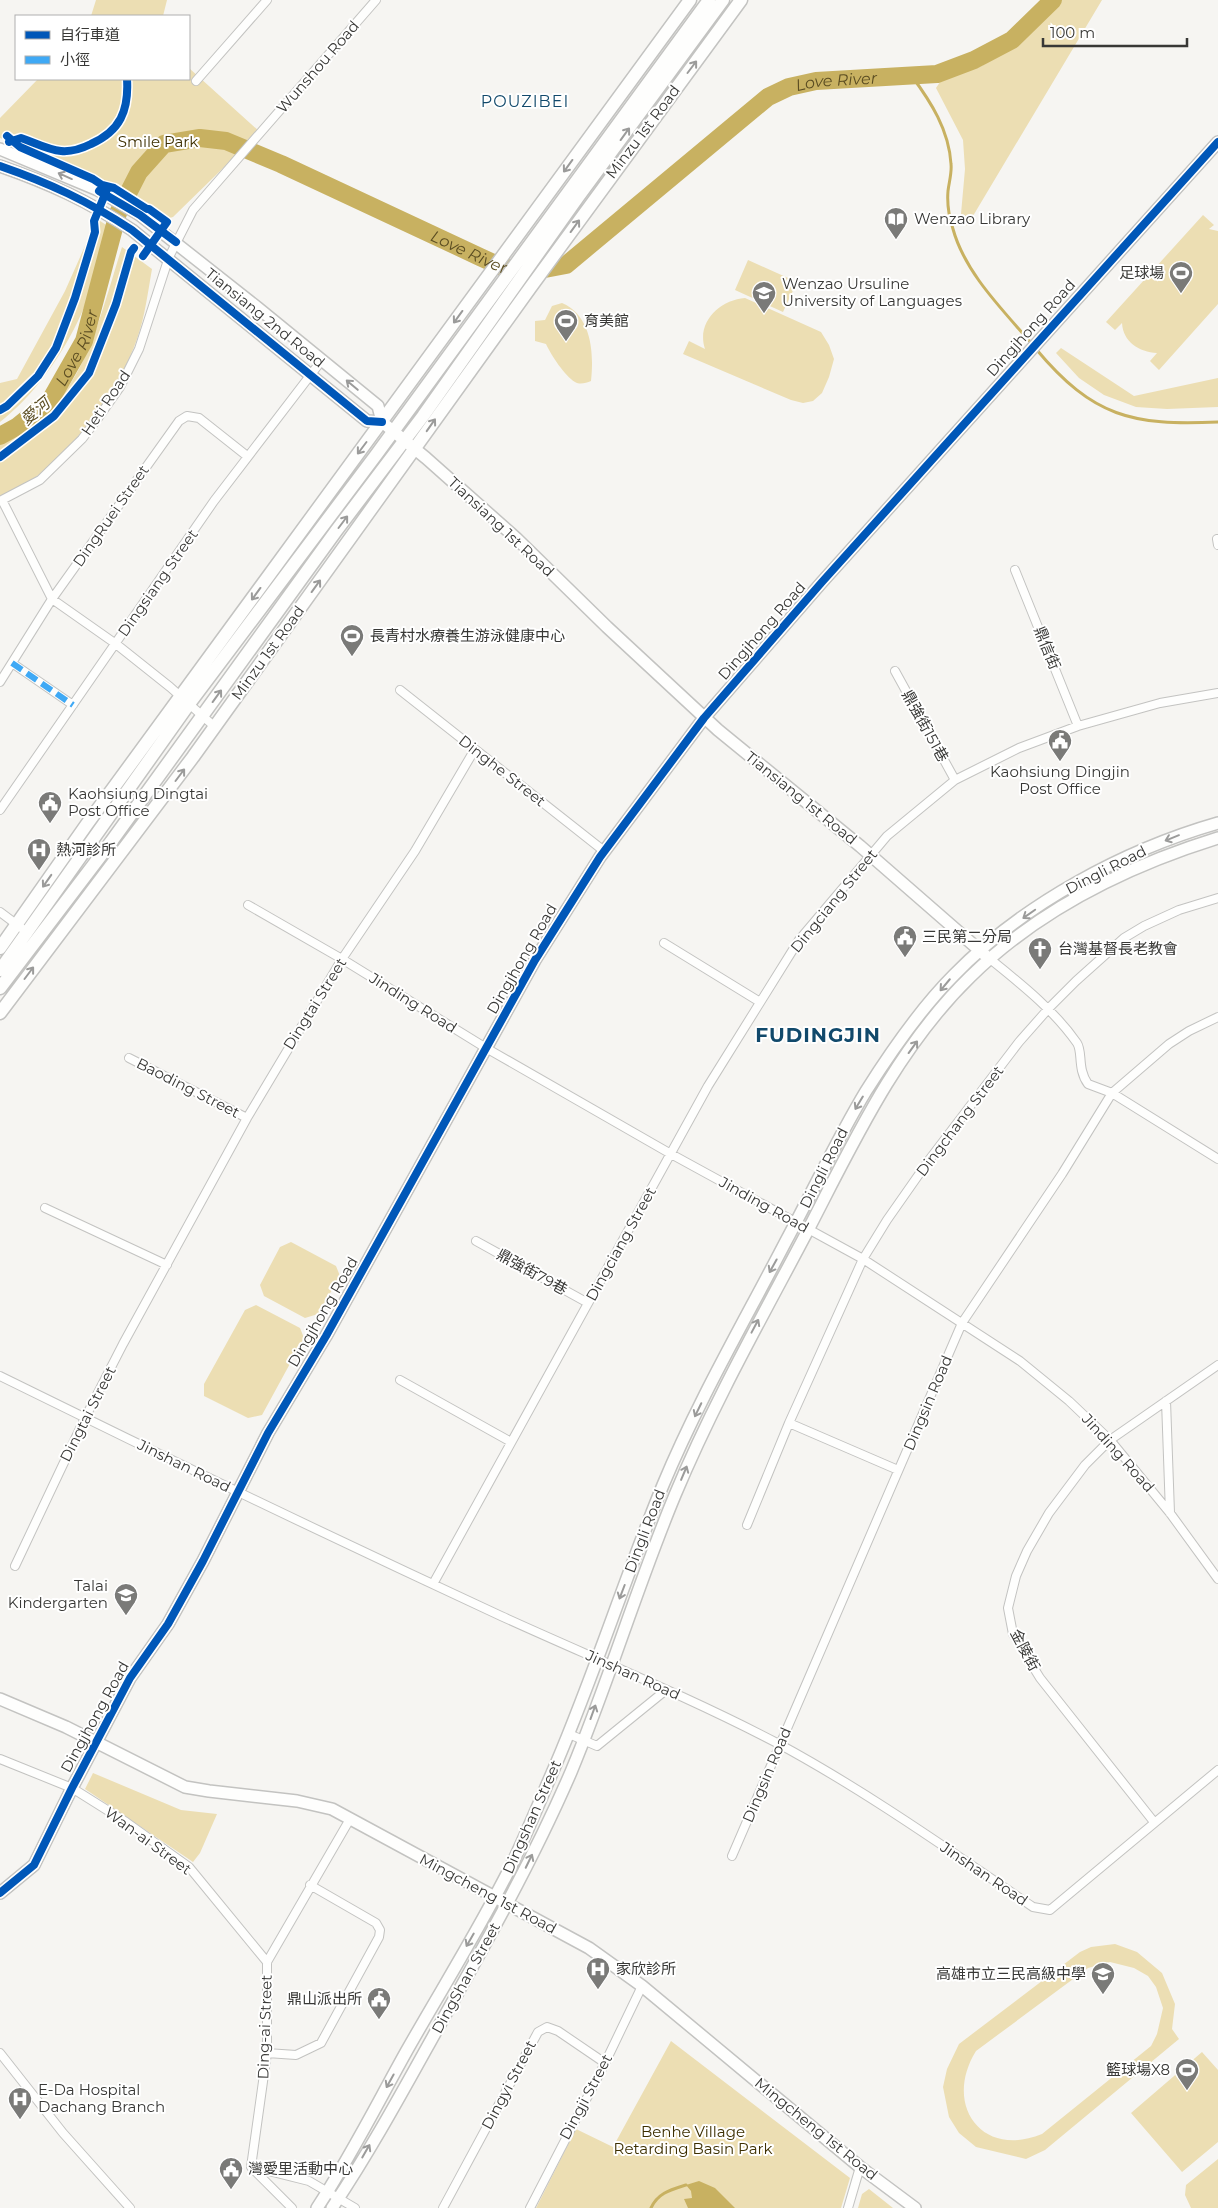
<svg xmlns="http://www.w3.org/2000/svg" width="1218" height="2208" font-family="Montserrat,'Noto Sans TC',sans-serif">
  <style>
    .green { fill: #ecdeb3; fill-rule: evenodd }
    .water { fill: #c8b161 }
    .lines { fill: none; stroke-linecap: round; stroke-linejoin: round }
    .stream { stroke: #c8b161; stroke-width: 3 }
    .river { stroke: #c8b161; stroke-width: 18 }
    .street-casing { stroke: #c3c3c1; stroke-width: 10 }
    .secondary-casing { stroke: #c3c3c1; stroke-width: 14 }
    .primary-casing { stroke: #c3c3c1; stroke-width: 15 }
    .street { stroke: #fefefd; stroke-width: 8 }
    .secondary { stroke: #fefefd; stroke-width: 11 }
    .primary { stroke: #fefefd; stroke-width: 12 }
    .quiet { stroke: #3fa9f5; stroke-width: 6; stroke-dasharray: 12 6; stroke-linecap: butt }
    .cycleway-casing { stroke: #fff; stroke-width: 11 }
    .cycleway { stroke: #0057b8; stroke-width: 8 }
    .oneway { stroke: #9b9b9a }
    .labels { text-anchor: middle; stroke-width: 4; stroke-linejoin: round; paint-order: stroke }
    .street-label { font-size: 15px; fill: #383836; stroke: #fff }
    .park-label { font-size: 15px; fill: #3d2f01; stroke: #fff }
    .poi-label { font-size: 15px; fill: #383836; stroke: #fff; text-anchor: start }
    .water-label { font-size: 16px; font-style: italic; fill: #5b4d22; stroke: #fff }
    .neighbourhood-label { font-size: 16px; letter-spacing: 1px; fill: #11496b; stroke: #fff }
    .district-label { font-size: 20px; font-weight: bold; letter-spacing: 1px; fill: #11496b; stroke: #fff }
  </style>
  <rect width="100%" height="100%" fill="#f6f5f2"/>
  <path class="green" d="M96,0H167L163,16H91Z
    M1058,0H1102L967,226L961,214L965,169L963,140L936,88L944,76L980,67L1018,43Z
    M189,68L260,132L173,217L166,219L159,217L95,178L24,146L0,138V118L38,79H189Z
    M1203,215L1214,225L1209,229L1218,231V304L1159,370L1150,361L1157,353C1139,352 1123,342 1122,323L1115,330L1106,322Z
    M97,219L114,230L110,234C99,263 91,295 77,323C59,360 32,397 0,422V383L17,379L65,291Z
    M122,247L152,269C148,291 145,317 137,339C122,383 77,446 40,474C28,483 13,489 0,496V443C23,431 50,412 66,390C93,354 108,290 122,247Z
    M748,260L797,282L783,312L735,290Z
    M745,298L821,332L829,345L834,359L829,377L822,393L813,401L803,403L791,400L683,354L689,341L705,349C696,322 720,300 745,298Z
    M562,303C592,316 594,353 591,381C586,383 580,385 575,382C565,376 551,355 546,344L535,341V321L545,320L552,306Z
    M1061,348L1134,396L1218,378V407L1167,409L1136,407L1104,395L1079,378L1056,353Z
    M291,1242L336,1266L340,1276L318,1314L305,1318L264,1296L260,1285L280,1247Z
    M256,1305L300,1328L304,1338L262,1415L248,1418L204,1396V1384L245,1310Z
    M93,1773L181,1810L217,1814L200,1853L193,1862L85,1789Z
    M1115,1944L1137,1952L1162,1973L1175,2004L1172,2029L1179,2039L1045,2150L1026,2159L976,2147L959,2133L949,2117L943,2087L947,2069L959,2044L1080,1952L1091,1947ZM1110,1962L1134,1968L1148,1976L1156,1987L1163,2008L1157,2034L1151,2046L1042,2134C981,2159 943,2104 976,2051L1088,1968Z
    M671,2041L850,2178L841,2208H536L576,2129L613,2147Z
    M1202,2052L1218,2070V2142L1182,2172L1131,2113Z
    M1218,2159V2208H1191L1185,2195L1186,2185Z
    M869,2189L893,2208H858L862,2194Z"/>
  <path class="water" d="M699,2181L715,2188L735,2208H688L684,2199L692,2198L691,2191L686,2185Z"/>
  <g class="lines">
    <path class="stream" d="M911,75C931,102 949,130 951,164C952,173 949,182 948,191C947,203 949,217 953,229C965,273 1003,310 1032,344
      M1036,349C1093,417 1132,426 1218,422
      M651,2208C658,2193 670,2190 686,2185"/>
    <path class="river" id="s1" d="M0,436L18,426L51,399L84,341L118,213L139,172L164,144L200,138L226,141L281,164L480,257L502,267L529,272L566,265L768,97L789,87L816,81L937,74L974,60L1012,40L1053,0"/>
    <g class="street-casing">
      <path id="street" d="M196,81L267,0
        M2,500L52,599L116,644L170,687L215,727
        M0,501L40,480L82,439L98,418L120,387L139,349L169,257L193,210L376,0
        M1217,539L1218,545
        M1015,570L1078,726
        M12,663L73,705
        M895,671L955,780
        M0,682L52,599L179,421L187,416L199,418L247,456
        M400,690L604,851
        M0,810L214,501L322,360
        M248,905L342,959L486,1048L671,1154L863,1259L1020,1361L1069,1401L1110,1440L1170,1513L1218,1579
        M0,912L28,933
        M664,943L760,1002
        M990,959C1021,984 1054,1010 1077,1043C1083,1052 1077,1069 1088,1084L1112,1093L1218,1159
        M129,1058L247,1118
        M45,1208L167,1265
        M476,1241L588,1303
        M0,1376C166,1458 333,1538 501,1616C593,1658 687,1696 777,1743C866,1791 949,1850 1033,1907L1050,1910L1218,1770
        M400,1380L511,1442
        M1166,1401L1170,1513
        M789,1423L898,1470
        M747,1525L789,1423L863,1259L887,1220L929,1160L1019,1042L1049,1008L1076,981L1124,938L1144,926L1179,910L1218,898
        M15,1566L85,1418L123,1344L247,1118L342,959L415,851L475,749
        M433,1584L708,1086L799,940L887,836L955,780L1019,748L1078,726L1160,703L1218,693
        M569,1734L597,1746L666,1690
        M0,1759L72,1788L126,1822L189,1867L267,1962
        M1154,1822L1040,1678L1013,1634L1008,1608L1016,1576L1027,1551L1049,1513L1085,1465L1110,1440L1218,1365
        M732,1856L962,1323L1062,1174L1112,1093L1169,1044L1189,1031L1218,1017
        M0,2053L63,2133L130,2208
        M267,2053L296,2055L321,2043L379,1937L380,1930L376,1923L310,1885
        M253,2167L309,2181L355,2208
        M292,2208L251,2167L267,2053V1962L350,1819
        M443,2208L538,2032L547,2027L558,2031L605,2063
        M530,2208L605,2063L642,1986
        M848,2208L860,2167"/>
    </g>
    <g class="secondary-casing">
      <path id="secondary" d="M0,149L98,190L140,215L258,308L378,406L382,422
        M0,166C49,183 88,201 132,230L367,421L382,422
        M382,422L426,458L516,538L607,627L718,730L860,846L985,955
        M0,1699L66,1727L185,1787L209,1791L297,1801L332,1809L589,1948L642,1986L860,2167L915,2208
        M0,1893L34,1865L72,1788L130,1678L168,1624L203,1561L268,1433L326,1336L535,960L600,857L704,718L822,582L1218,142
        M317,2208C350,2158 377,2104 406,2052C441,1990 479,1930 511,1866C527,1833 541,1798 556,1764C595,1673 625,1577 663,1485C698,1401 744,1322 786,1241C813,1191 837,1139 866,1091C890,1053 923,1006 954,975C1023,904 1124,850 1218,823
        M332,2208C371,2150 405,2087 439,2026C486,1943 533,1860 571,1772C609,1681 637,1586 675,1495C713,1404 761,1319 807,1232C853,1143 897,1048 970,977C1038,910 1128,866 1218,838"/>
    </g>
    <g class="primary-casing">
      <path id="primary" d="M0,948L87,824L690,0
        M0,970L189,704L376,455L709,0
        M0,988L111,842L336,531L423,416L578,197L723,0
        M0,1013L193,757L530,288L741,0"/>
    </g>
    <use href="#street" class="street"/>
    <use href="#secondary" class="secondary"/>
    <use href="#primary" class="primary"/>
    <path class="quiet" d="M12,663L73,705"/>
    <g class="cycleway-casing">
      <path id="cycleway" d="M7,136L20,147L93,179L102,185L114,188L147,209H149L167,222L143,256
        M9,142L21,138C33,142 48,150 61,151C72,152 81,149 91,144C120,131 129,111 127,79
        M0,166C49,183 88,201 132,230L367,421L382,422
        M99,191L140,215L176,242
        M0,410L7,406L38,376L56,348L75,298L95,232L94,221L108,187
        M0,457L54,416L89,373L116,304L131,252L134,248
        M0,1893L34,1865L72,1788L130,1678L168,1624L203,1561L268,1433L326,1336L535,960L600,857L704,718L822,582L1218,142"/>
    </g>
    <use href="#cycleway" class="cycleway"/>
  </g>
  <defs><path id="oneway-shaft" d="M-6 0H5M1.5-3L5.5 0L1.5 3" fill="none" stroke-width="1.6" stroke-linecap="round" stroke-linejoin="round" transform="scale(1.25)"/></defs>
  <g class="oneway">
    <use href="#oneway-shaft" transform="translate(692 67) rotate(-53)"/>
    <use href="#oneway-shaft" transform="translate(625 134) rotate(-54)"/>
    <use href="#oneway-shaft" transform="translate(568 166) rotate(126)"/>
    <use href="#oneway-shaft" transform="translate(65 176) rotate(-156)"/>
    <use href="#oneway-shaft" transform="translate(575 226) rotate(-54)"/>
    <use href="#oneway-shaft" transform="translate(458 317) rotate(126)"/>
    <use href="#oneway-shaft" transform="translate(352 385) rotate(-140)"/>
    <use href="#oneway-shaft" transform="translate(431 425) rotate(-55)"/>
    <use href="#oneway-shaft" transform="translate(362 448) rotate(127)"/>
    <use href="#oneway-shaft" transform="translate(343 522) rotate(-53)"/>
    <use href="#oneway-shaft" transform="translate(316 586) rotate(-54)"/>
    <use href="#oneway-shaft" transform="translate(256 594) rotate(126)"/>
    <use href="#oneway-shaft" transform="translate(217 696) rotate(-54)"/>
    <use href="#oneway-shaft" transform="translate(180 775) rotate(-53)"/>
    <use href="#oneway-shaft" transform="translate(1172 838) rotate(158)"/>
    <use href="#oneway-shaft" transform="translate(47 881) rotate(125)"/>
    <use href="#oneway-shaft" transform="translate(1029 914) rotate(145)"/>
    <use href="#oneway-shaft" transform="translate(29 973) rotate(-53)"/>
    <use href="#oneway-shaft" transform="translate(945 985) rotate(130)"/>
    <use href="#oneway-shaft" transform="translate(913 1047) rotate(-54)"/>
    <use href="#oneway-shaft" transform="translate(859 1103) rotate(121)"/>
    <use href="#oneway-shaft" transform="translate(773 1266) rotate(119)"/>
    <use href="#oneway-shaft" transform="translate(755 1326) rotate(-62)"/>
    <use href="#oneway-shaft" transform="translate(698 1410) rotate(116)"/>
    <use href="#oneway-shaft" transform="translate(684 1473) rotate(-67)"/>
    <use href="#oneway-shaft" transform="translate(622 1592) rotate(111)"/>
    <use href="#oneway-shaft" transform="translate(593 1712) rotate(-70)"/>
    <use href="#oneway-shaft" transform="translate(529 1861) rotate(-64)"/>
    <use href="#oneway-shaft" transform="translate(470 1940) rotate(120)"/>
    <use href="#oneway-shaft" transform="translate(390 2081) rotate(119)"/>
    <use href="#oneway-shaft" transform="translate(366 2151) rotate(-60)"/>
  </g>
  <defs>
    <g id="library-pin" transform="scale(1.25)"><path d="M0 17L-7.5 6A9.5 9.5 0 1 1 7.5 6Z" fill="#7a7a78" stroke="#fff"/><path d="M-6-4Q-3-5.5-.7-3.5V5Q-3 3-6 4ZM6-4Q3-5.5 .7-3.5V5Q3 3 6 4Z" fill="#fff"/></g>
    <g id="stadium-pin" transform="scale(1.25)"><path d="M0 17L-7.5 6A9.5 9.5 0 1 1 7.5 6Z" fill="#7a7a78" stroke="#fff"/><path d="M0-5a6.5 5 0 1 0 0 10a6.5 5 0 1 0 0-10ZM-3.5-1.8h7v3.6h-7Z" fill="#fff"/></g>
    <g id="university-pin" transform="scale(1.25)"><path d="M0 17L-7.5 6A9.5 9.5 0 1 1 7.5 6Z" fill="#7a7a78" stroke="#fff"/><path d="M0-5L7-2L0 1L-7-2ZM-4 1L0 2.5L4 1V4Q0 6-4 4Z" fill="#fff"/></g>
    <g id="civic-pin" transform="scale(1.25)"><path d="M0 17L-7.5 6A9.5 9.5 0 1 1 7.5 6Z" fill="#7a7a78" stroke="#fff"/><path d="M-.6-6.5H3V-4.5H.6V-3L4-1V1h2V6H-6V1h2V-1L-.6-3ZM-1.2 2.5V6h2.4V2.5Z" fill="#fff"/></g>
    <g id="hospital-pin" transform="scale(1.25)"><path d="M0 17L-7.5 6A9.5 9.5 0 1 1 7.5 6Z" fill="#7a7a78" stroke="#fff"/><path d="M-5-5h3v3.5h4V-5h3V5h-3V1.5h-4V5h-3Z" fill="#fff"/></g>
    <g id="church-pin" transform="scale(1.25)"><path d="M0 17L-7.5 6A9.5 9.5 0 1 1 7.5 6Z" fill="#7a7a78" stroke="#fff"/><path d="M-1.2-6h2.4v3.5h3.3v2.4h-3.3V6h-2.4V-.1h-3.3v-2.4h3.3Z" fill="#fff"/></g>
    <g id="school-pin" transform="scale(1.25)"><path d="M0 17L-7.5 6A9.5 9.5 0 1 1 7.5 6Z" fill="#7a7a78" stroke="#fff"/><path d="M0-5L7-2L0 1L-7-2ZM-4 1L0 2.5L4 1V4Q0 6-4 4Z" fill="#fff"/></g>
  </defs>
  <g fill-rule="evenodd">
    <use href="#library-pin" x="896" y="219"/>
    <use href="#stadium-pin" x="1181" y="273"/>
    <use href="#university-pin" x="764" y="293"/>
    <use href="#stadium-pin" x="566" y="321"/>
    <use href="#stadium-pin" x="352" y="636"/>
    <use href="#civic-pin" x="1060" y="741"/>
    <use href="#civic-pin" x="50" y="803"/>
    <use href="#hospital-pin" x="39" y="850"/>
    <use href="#civic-pin" x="905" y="937"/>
    <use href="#church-pin" x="1040" y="949"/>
    <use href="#school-pin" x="126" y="1595"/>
    <use href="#hospital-pin" x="598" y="1969"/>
    <use href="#school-pin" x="1103" y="1974"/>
    <use href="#civic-pin" x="379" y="1999"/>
    <use href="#stadium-pin" x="1187" y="2070"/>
    <use href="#hospital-pin" x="20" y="2099"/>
    <use href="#civic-pin" x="231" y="2169"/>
  </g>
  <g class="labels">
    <g class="street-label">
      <text transform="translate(318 67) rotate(-49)" y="5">Wunshou Road</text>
      <text transform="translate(643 132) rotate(-53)" y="5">Minzu 1st Road</text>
      <text transform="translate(265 318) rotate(39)" y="5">Tiansiang 2nd Road</text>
      <text transform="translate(1031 328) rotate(-48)" y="5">Dingjhong Road</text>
      <text transform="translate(106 403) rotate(-56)" y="5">Heti Road</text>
      <text transform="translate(111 516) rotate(-55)" y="5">DingRuei Street</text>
      <text transform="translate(501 527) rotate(43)" y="5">Tiansiang 1st Road</text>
      <text transform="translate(158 583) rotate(-55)" y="5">Dingsiang Street</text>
      <text transform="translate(762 631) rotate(-49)" y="5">Dingjhong Road</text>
      <text transform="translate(1047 648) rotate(68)" y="5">鼎信街</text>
      <text transform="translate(268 653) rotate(-54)" y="5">Minzu 1st Road</text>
      <text transform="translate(925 726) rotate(61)" y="5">鼎強街151巷</text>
      <text transform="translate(502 771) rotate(38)" y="5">Dinghe Street</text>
      <text transform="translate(801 798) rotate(39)" y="5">Tiansiang 1st Road</text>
      <text transform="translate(1106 870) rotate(-27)" y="5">Dingli Road</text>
      <text transform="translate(834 901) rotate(-51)" y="5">Dingciang Street</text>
      <text transform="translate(522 959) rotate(-60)" y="5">Dingjhong Road</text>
      <text transform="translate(413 1003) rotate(32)" y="5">Jinding Road</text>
      <text transform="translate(315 1004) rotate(-58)" y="5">Dingtai Street</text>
      <text transform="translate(188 1088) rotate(27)" y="5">Baoding Street</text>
      <text transform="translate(960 1121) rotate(-53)" y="5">Dingchang Street</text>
      <text transform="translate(824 1168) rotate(-63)" y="5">Dingli Road</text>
      <text transform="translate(764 1205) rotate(29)" y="5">Jinding Road</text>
      <text transform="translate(621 1244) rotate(-61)" y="5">Dingciang Street</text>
      <text transform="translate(532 1272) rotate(29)" y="5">鼎強街79巷</text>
      <text transform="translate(323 1312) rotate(-60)" y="5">Dingjhong Road</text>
      <text transform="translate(928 1403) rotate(-67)" y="5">Dingsin Road</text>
      <text transform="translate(88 1414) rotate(-63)" y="5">Dingtai Street</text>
      <text transform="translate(1118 1453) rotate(48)" y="5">Jinding Road</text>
      <text transform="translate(184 1466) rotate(26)" y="5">Jinshan Road</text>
      <text transform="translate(645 1531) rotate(-69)" y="5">Dingli Road</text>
      <text transform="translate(1025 1650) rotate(62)" y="5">金陵街</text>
      <text transform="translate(633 1675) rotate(24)" y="5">Jinshan Road</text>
      <text transform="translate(95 1717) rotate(-61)" y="5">Dingjhong Road</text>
      <text transform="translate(767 1775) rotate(-67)" y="5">Dingsin Road</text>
      <text transform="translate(532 1817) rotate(-66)" y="5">Dingshan Street</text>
      <text transform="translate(148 1841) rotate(36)" y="5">Wan-ai Street</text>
      <text transform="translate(984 1874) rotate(34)" y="5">Jinshan Road</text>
      <text transform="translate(488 1894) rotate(28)" y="5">Mingcheng 1st Road</text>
      <text transform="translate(466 1978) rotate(-61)" y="5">DingShan Street</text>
      <text transform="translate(265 2027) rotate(-88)" y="5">Ding-ai Street</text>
      <text transform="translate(509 2085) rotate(-62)" y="5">Dingyi Street</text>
      <text transform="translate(586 2097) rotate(-62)" y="5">Dingji Street</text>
      <text transform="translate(816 2129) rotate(39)" y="5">Mingcheng 1st Road</text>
    </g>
    <g class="park-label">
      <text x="158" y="147">Smile Park</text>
      <text x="693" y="2137">Benhe Village<tspan x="693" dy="17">Retarding Basin Park</tspan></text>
    </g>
    <g class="poi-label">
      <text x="914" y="224">Wenzao Library</text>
      <text x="1164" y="278" text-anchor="end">足球場</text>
      <text x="782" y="289">Wenzao Ursuline<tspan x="782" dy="17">University of Languages</tspan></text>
      <text x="584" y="326">育美館</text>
      <text x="370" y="641">長青村水療養生游泳健康中心</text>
      <text x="1060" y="777" text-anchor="middle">Kaohsiung Dingjin<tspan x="1060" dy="17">Post Office</tspan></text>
      <text x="68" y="799">Kaohsiung Dingtai<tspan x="68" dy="17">Post Office</tspan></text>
      <text x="56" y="855">熱河診所</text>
      <text x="922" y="942">三民第二分局</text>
      <text x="1058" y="954">台灣基督長老教會</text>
      <text x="108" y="1591" text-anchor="end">Talai<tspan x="108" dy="17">Kindergarten</tspan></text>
      <text x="616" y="1974">家欣診所</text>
      <text x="1086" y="1979" text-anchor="end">高雄市立三民高級中學</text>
      <text x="362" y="2004" text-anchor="end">鼎山派出所</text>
      <text x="1170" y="2075" text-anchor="end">籃球場X8</text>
      <text x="38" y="2095">E-Da Hospital<tspan x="38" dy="17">Dachang Branch</tspan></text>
      <text x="248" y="2174">灣愛里活動中心</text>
    </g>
    <g class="water-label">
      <text dy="6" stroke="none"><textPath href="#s1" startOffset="1111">Love River</textPath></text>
      <text dy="6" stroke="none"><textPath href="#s1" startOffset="676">Love River</textPath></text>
      <text dy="6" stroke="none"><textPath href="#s1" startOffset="121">Love River</textPath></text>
      <text transform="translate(35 411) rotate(-40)" y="6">愛河</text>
    </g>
    <g class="neighbourhood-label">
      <text x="525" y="107">POUZIBEI</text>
    </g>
    <g class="district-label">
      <text x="818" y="1042">FUDINGJIN</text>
    </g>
  </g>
  <rect x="15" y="15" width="175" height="65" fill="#ffffff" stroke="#afafaf"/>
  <rect x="25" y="31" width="25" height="8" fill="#0057b8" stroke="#afafaf"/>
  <text x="60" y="40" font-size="15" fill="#383836">自行車道</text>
  <rect x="25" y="56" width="25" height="8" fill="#3fa9f5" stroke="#afafaf"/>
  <text x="60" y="65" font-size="15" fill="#383836">小徑</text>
  <path d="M1043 38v8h144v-8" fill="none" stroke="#383836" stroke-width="2.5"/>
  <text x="1050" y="38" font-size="15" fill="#383836" stroke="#ffffff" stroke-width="4" paint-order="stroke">100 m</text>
</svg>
